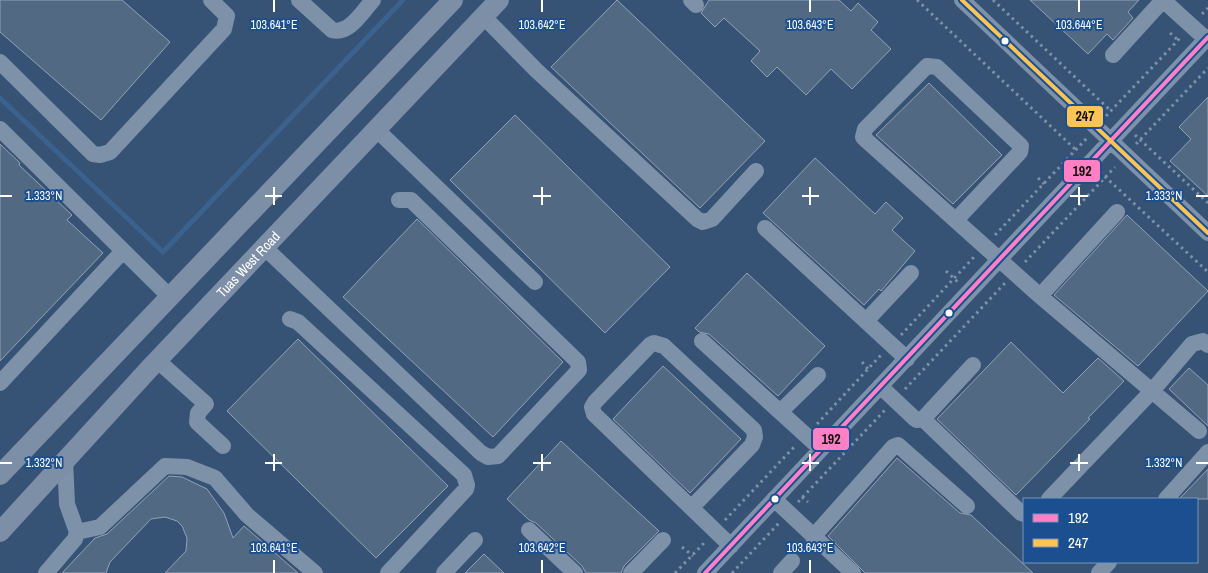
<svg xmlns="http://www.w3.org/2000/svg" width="1208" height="573" font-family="'Archivo Narrow',sans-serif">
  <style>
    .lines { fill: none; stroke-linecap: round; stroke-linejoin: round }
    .stream { stroke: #3b618d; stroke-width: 5 }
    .building { fill: #526984; stroke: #92a2b6 }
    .path { stroke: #7d92a8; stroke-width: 3; stroke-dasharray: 2.5 4; stroke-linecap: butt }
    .minor { stroke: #7d92a8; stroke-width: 16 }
    .major { stroke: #7d8ea7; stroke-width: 20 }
    .bus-1-casing { stroke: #1b4f8f; stroke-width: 8 }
    .bus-2-casing { stroke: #1b4f8f; stroke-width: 8 }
    .bus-1 { stroke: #ff80c5; stroke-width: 4 }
    .bus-2 { stroke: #fcc553; stroke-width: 4 }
    .ticks { fill: none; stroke: #fff; stroke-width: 2 }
    .bus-dot { fill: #fff; stroke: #1b4f8f; stroke-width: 2 }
    .labels { text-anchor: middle; stroke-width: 4; stroke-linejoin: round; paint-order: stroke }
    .street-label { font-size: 14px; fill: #fff; stroke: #1b4f8f }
    .ticks-label { font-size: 12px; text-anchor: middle; fill: #fff; stroke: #1b4f8f; stroke-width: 4; stroke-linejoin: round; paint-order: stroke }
    .line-badge { stroke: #1b4f8f; stroke-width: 2 }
    .pale-badge-label { font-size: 14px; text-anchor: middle; font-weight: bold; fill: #111 }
  </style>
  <rect width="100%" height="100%" fill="#365274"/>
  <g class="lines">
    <path class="stream" d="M0,98L163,252L403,0"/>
  </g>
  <path class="building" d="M0,0H122L170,42L101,120L0,32Z
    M617,0L765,141L700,208L551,67Z
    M709,0H839L851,11L858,3L878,22L871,30L891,49L852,89L831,69L806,95L777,67L767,77L751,61L760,51L724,18L715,27L701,13Z
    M1030,0H1139L1128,12L1133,18L1113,40L1107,34L1088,54Z
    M929,83L1002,155L953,204L876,135Z
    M1208,97V196L1170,161L1191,139L1179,127Z
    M515,115L670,267L605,333L450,180Z
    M0,144L20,163L19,165L72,215L67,220L103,253L0,361Z
    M815,158L875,214L886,202L903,218L892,230L915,251L881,291L879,289L864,305L763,213Z
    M1127,215L1208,291L1138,366L1054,295Z
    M417,219L563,362L493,437L343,297Z
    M747,273L825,346L778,396L709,334L699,332L695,328Z
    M298,339L448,486L376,558L227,411Z
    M1011,342L1063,393L1098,358L1124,381L1088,418L1090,419L1016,495L937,419Z
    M663,366L741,439L690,493L613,419Z
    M1189,368L1208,385V426L1169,389Z
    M561,441L659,531L624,566L621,573H586L582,566L536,523L529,520L507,499Z
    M897,458L960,513L971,515L1033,573H865L828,536Z
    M1208,469V499H1179L1185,493Z
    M169,476L182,477L207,489L224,513L233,538L244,526L298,573H165L186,551L187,538L182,526L177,521L165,517L151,519L110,562L106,573H62L95,538L107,534Z
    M484,554L504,573H465Z"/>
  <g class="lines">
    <path class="path" d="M917,0L1077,151
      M993,0L1111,111
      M1202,14L1208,8
      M1170,33L1179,41
      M1106,116L1181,37
      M1135,135L1208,203
      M1136,144L1208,68
      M1100,172L1208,272
      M1038,178L1044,184
      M995,235L1087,138
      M1025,262L1115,167
      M946,271L959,283
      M901,335L974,257
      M862,362L868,369
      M905,389L1005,283
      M817,424L881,355
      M802,497L808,502
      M798,502L885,410
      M725,520L795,446
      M682,547L693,556
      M675,573L706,541
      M732,573L779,523"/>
    <path class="minor" d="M299,0L332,30C349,35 362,12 373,0
      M691,0L696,5
      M962,0L1208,233
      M1163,0L1206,39
      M483,16L536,70L697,219L703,222L712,219L756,171
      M1113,55L1163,0
      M0,62L93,154L100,155L110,152L224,29L227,16L211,0
      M0,129L170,297
      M377,130L535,282
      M956,220L1020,152L1021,146L937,67L927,66L865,129L863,137L866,140L1040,296L1199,431
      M765,228L907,359
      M264,247L481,453L488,457L498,456L579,370L578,362L411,200H399
      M1040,296L1117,212
      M290,319L298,322L464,475L467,485L466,489L388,573
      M866,321L911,273
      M702,341L821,449
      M158,361L206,404L198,413L197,422L223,446
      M0,383L123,251
      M880,386L914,418L917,420L923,419L973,365
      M780,412L818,375
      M923,419L1021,513L1024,514
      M774,499L853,573
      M1049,499L1152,391L1192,344L1203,341L1208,345
      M1166,499L1208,452
      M692,507L752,445L755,437L754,430L664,346L654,343L650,345L595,402L592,407L594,414L731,546
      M529,530L575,573
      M77,532L100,527L165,466L187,467L215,478L247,515L315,573
      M813,537L893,447L898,445L967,506
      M46,573L75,539L77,532L67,504L65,459
      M444,573L475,540
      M631,573L663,540
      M705,573L1208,37
      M781,573L792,561
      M1099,573L1109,562"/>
    <g class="major">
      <path d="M0,475L453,0"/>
      <path id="s1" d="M0,532L149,369L499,0"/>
    </g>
    <g class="bus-1-casing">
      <path id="bus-1" d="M705,573L1208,37"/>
    </g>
    <g class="bus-2-casing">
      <path id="bus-2" d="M962,0L1208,233"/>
    </g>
    <use href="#bus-1" class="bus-1"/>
    <use href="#bus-2" class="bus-2"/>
  </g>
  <path class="ticks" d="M274,0V12M542,0V12M810,0V12M1079,0V12M274,187V205M542,187V205M810,187V205M1079,187V205M0,196H12M265,196H282M533,196H551M802,196H819M1070,196H1088M1196,196H1208M274,454V471M542,454V471M810,454V471M1079,454V471M0,463H12M265,463H282M533,463H551M802,463H819M1070,463H1088M1196,463H1208M274,560V573M542,560V573M810,560V573"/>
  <g class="bus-dot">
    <circle cx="1005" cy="41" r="4.5"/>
    <circle cx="949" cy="313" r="4.5"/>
    <circle cx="775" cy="499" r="4.5"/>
  </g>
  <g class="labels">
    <g class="street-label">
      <text dy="5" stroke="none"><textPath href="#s1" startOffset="365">Tuas West Road</textPath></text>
    </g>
  </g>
  <g class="ticks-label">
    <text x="274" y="29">103.641°E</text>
    <text x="542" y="29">103.642°E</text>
    <text x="810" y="29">103.643°E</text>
    <text x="1079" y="29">103.644°E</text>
    <text x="44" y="200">1.333°N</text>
    <text x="1164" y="200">1.333°N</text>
    <text x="44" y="467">1.332°N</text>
    <text x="1164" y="467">1.332°N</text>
    <text x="274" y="552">103.641°E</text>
    <text x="542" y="552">103.642°E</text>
    <text x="810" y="552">103.643°E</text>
  </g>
  <g class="line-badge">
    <rect x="1066" y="105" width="38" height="23" rx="5" fill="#fcc553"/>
    <rect x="1063" y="159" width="38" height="24" rx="5" fill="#ff80c5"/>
    <rect x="812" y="427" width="38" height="24" rx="5" fill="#ff80c5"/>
  </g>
  <g class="pale-badge-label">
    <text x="1085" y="121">247</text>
    <text x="1082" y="176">192</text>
    <text x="831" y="444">192</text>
  </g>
  <rect x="1023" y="498" width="175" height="65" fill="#1b4f8f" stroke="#7695bc"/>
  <rect x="1033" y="514" width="25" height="8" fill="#ff80c5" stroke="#7695bc"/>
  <text x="1068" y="523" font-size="15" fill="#ffffff">192</text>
  <rect x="1033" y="539" width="25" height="8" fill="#fcc553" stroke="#7695bc"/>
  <text x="1068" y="548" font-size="15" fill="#ffffff">247</text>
</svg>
